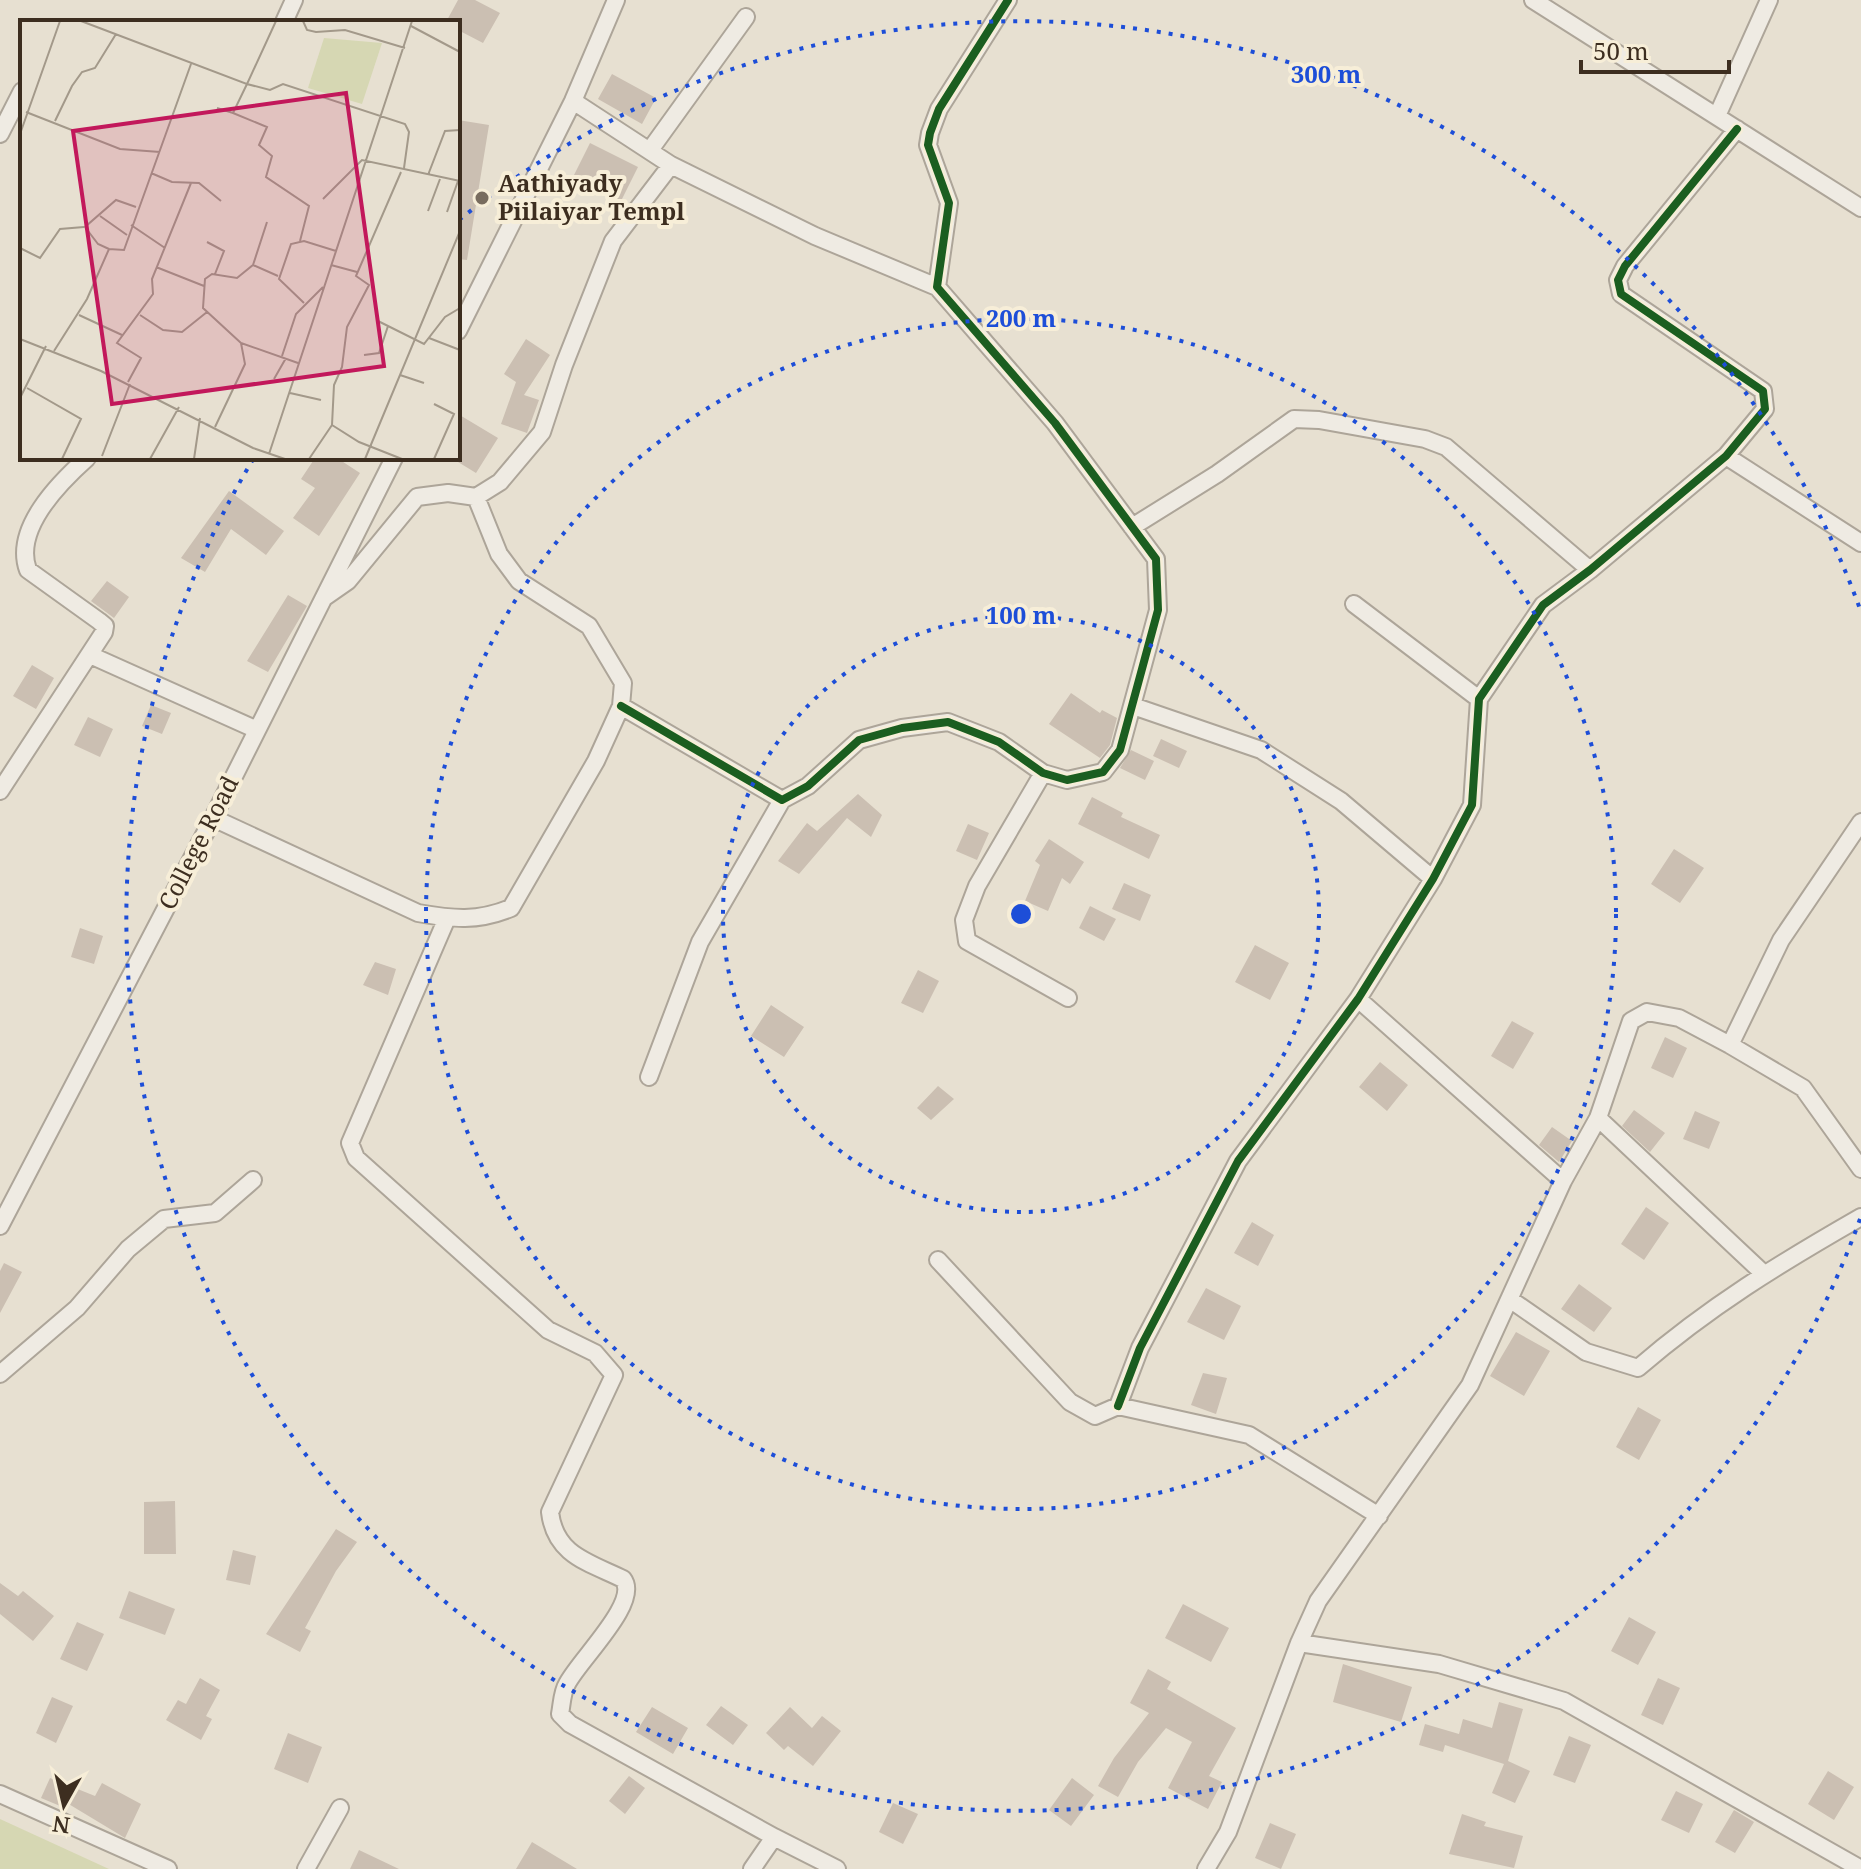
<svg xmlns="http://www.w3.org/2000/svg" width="1861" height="1869" font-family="'Noto Serif',serif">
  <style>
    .green { fill: #d6d7b3 }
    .building { fill: #cbbfb2 }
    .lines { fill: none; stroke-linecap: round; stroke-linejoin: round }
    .minor-casing { stroke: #ada599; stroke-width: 20 }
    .minor { stroke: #efebe3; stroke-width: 16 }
    .cycleway-casing { stroke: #f7eed8; stroke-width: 13 }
    .cycleway { stroke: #1b5e20; stroke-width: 8 }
    .ring { fill: none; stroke: #1d4ed8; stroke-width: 4; stroke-dasharray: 4 8 }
    .poi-dot { fill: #786c5e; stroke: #f7eed8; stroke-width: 3 }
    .labels { text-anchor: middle; stroke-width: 8; stroke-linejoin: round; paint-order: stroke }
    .poi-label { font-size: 24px; font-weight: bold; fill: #3d2e20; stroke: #f7eed8; text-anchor: start }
    .street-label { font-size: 24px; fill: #3d2e20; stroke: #f7eed8 }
    .inset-road { fill: none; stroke: #a3998a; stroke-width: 2 }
    .view { fill: #c2185b; fill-opacity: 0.15; stroke: #c2185b; stroke-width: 4 }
    .inset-edge { fill: none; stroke: #3d2e20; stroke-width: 4 }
    .centre { fill: #1d4ed8; stroke: #f7eed8; stroke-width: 4 }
    .ring-label { font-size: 24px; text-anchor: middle; font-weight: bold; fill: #1d4ed8; stroke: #f7eed8; stroke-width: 8; stroke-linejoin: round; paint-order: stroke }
  </style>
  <rect width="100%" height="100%" fill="#e7e0d1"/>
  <path class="green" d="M0,1819L109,1869H0Z"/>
  <path class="building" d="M458,0H475L500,13L483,43L458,30V22H446Z
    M612,74L656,98L642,124L598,99Z
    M458,120L489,125L467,260L458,259Z
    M590,143L638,167L621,201L573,177Z
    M526,339L550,355L524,395L539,400L527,433L501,424L516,382L504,374Z
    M458,414L498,438L476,473L458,462Z
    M315,458H337L360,473L319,536L293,518L315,488L301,479Z
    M229,491L284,531L266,555L231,529L205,572L181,558Z
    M107,581L129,597L114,618L91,601Z
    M288,595L307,606L268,672L247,661Z
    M32,665L54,678L36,709L13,696Z
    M1071,693L1100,713L1102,710L1117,718L1110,745L1100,758L1049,724Z
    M151,705L171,713L162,734L142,726Z
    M88,717L113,729L100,757L74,745Z
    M1161,739L1187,751L1179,768L1153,756Z
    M1131,750L1154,761L1145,780L1120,768Z
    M858,794L882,815L871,837L847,818L799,874L778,861L807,823L817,831Z
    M1092,797L1123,813L1121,817L1160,835L1149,859L1078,824Z
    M968,824L989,833L977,860L956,851Z
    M1049,839L1084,862L1070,884L1062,878L1048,911L1025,901L1040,865L1035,861Z
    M1674,849L1704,868L1680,903L1651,884Z
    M1124,883L1151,895L1140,921L1112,909Z
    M1090,906L1116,919L1104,941L1079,928Z
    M80,928L103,936L94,964L71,957Z
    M1255,945L1289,963L1270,1000L1235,982Z
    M375,962L396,969L388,995L363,985Z
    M918,970L939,981L923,1013L901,1003Z
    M771,1005L804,1027L784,1057L751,1036Z
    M1512,1021L1534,1033L1513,1069L1491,1056Z
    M1665,1037L1687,1048L1673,1078L1651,1068Z
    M1380,1062L1408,1085L1387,1111L1359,1087Z
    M938,1086L954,1099L931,1120L917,1108Z
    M1634,1110L1665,1133L1650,1152L1622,1126Z
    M1695,1111L1720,1122L1709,1149L1683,1139Z
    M1552,1127L1572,1141L1559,1162L1539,1145Z
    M1646,1207L1669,1223L1644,1260L1621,1244Z
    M1252,1222L1274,1235L1258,1266L1234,1253Z
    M4,1263L22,1272L0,1313V1271Z
    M1579,1284L1612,1308L1594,1332L1561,1309Z
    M1206,1288L1241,1306L1224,1340L1187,1322Z
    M1516,1332L1550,1351L1524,1396L1490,1376Z
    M1203,1373L1227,1378L1216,1414L1191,1405Z
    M1638,1407L1661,1420L1639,1460L1616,1447Z
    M175,1501L176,1554H144V1502Z
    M336,1529L357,1542L336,1571L305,1628L311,1631L300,1652L266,1634Z
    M233,1550L256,1556L250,1585L226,1580Z
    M0,1583L18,1596L23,1591L54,1616L33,1641L0,1614Z
    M129,1591L175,1609L165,1635L119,1618Z
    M1183,1604L1229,1628L1211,1662L1165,1638Z
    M1629,1617L1656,1632L1638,1665L1611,1651Z
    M77,1622L104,1634L87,1671L60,1659Z
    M1343,1664L1412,1687L1401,1722L1333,1702Z
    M1148,1669L1171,1682L1167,1689L1236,1728L1209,1776L1222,1782L1208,1809L1168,1788L1192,1742L1166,1728L1138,1762L1118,1797L1098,1786L1114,1758L1149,1713L1130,1703Z
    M200,1678L220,1690L206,1716L212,1719L201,1740L166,1720L178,1700L186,1704Z
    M1658,1678L1680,1688L1663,1725L1641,1715Z
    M52,1697L73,1706L56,1743L36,1733Z
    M1499,1702L1523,1709L1508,1761L1530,1771L1515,1803L1492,1793L1504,1764L1445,1745L1443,1752L1419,1745L1425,1724L1459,1734L1463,1719L1492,1728Z
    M721,1706L748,1725L733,1745L706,1725Z
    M652,1707L688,1728L673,1754L636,1732Z
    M790,1707L812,1728L822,1716L841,1731L813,1766L788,1746L784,1750L766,1733Z
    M288,1733L322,1747L308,1783L274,1769Z
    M1569,1736L1591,1745L1575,1783L1553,1775Z
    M1828,1771L1854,1787L1834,1820L1808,1804Z
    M629,1776L645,1788L625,1814L609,1801Z
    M50,1778L95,1796L102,1783L141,1804L125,1838L67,1803L65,1808L41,1798Z
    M1072,1778L1094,1795L1071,1826L1049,1810Z
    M1676,1791L1703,1804L1689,1833L1661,1820Z
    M893,1803L918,1814L903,1844L879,1832Z
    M1734,1810L1754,1822L1735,1853L1715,1842Z
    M1462,1814L1486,1822L1484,1826L1523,1836L1514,1868L1449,1854Z
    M1270,1823L1296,1834L1281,1869L1255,1858Z
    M532,1842L577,1869H516Z
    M359,1850L399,1869H350Z"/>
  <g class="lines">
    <g class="minor-casing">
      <path id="minor" d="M1533,0L1861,208
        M284,22L294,0
        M573,101L671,165L815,236L937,287
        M1717,116L1769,0
        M0,134L22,91
        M650,150L746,17
        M458,331L573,101L616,0
        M1726,456L1861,543
        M1132,527L1217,474L1294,419L1319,420L1425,439L1446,447L1590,570
        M325,597L348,581L417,497L448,493L476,497L500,482L542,432L564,365L613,241L671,165
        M1354,604L1479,699
        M90,655L257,730
        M621,706L782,800L808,786L859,740L902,728L948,722L999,742L1043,773L1067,780L1103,772L1120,750L1158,610L1156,559L1055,423L937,287L949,203L928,145L930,133L939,109L1008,0
        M1133,706L1261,750L1341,801L1433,879
        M1043,773L977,886L964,920L967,941L1068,998
        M0,791L104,632L105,626L99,621L28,570C13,529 59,483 87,458
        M213,818L418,913C453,919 477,922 511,908L596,761L621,706L623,683L589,626L519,581L499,554L476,497
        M447,918L350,1143L356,1158L548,1330L595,1353L614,1375L550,1512C555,1555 588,1562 623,1579C641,1602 579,1660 567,1684C562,1692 562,1704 560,1714L570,1724L774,1837
        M1358,999L1563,1181
        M1730,1045L1803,1088L1861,1169
        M649,1077L700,942L782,800
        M1598,1118L1763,1273
        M0,1226L213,818L394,458
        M938,1260L1070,1402L1095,1416L1118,1406L1249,1435L1379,1516
        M1511,1300L1586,1352L1638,1368C1710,1306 1779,1264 1861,1217
        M0,1374L77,1308L128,1249L164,1219L215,1213L253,1180
        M1118,1406L1140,1348L1238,1161L1358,999L1433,879L1472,805L1479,699L1543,605L1590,570L1726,456L1765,409L1763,391L1621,294L1618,280L1625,266L1737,129
        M1299,1643L1439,1664L1564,1701L1861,1869
        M0,1794L168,1869
        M306,1869L340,1808
        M752,1869L774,1837L837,1869
        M1206,1869L1228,1832L1299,1643L1318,1601L1470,1385L1563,1181L1598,1118L1631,1021L1647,1012L1679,1018L1730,1045L1781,940L1861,822"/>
    </g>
    <use href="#minor" class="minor"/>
    <g class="cycleway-casing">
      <path id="cycleway" d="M621,706L782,800L808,786L859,740L902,728L948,722L999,742L1043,773L1067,780L1103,772L1120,750L1158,610L1156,559L1055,423L937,287L949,203L928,145L930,133L939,109L1008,0
        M1118,1406L1140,1348L1238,1161L1358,999L1433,879L1472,805L1479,699L1543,605L1590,570L1726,456L1765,409L1763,391L1621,294L1618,280L1625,266L1737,129"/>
    </g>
    <use href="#cycleway" class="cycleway"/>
  </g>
  <g class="ring">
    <circle cx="1021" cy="914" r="298"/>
    <circle cx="1021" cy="914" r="595"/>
    <path d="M1860 1219A893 893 0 1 1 252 461M459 220A893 893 0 0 1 1860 609"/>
  </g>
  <circle class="poi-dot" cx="482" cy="198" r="8"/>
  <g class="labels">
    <g class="poi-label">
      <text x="498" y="192">Aathiyady<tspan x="498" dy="28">Piilaiyar Templ</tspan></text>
    </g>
    <g class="street-label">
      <text transform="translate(199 843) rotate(-63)" y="8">College Road</text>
    </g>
  </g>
  <g transform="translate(20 20)">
    <rect width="440" height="440" fill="#e7e0d1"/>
    <path d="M304,18L362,23L342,84L288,68Z" fill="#d6d7b3"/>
    <path class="inset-road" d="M61,1L227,64L213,93L197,88M256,1L227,64L250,70L263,64L385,104L389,112L384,148M283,1L287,10L296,12L325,10L385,28M391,6L440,32M6,92L100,129L140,132M213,93L247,107L239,125L252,136L246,157L289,186L280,221M35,101L52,66L62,52L75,48L96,14M0,114L40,1M131,153L152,162L179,163L201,181M408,155L425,111L440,110M303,179L342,140L440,161M408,191L420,159M427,192L438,161M80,196L107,215M111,205L145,228M187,222L204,231L195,254M0,228L20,238L40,209L64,207M89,229L78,224L65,207L96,180L116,187M233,245L247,202M311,245L337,252M136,247L184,266M284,283L259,259L271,224L284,221L316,231M59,295L102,315M120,295L143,310L162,312L187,292M358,301L404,324L425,297L440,288M409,318L440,330M0,319L81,351L233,428L265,439M221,323L278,343M34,331L67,279L89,229L104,230L171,44M344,335L359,333L368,306M262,336L276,294L303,267M380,355L404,363M254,359L266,338M108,362L121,338L97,323L133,274L132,259L171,163M7,368L61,399L42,439M270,373L301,380M0,378L26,326M312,405L339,422L382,439M195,407L225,344L221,323L183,288L185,259L192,254L217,258L233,245L258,256M249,434L392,1M82,436L110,364M130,439L159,387M174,439L180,398M289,439L312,405L314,365L322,347L327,307L349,265L336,256L381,152M345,439L440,211M414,439L434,394L414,384"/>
    <path class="view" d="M326,73L364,346L92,384L53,111Z"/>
    <rect width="440" height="440" class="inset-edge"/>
  </g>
  <circle cx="1021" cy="914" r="12" class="centre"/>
  <g class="ring-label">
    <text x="1326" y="83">300 m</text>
    <text x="1021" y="327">200 m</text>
    <text x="1021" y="624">100 m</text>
  </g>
  <g transform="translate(64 1805) rotate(188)" stroke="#f7eed8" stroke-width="6" paint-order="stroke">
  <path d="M0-6L14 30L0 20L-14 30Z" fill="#3d2e20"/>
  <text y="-12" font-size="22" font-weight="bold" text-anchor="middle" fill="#3d2e20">N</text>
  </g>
  <path d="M1581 60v12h148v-12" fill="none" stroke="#3d2e20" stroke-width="4"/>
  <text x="1593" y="60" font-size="24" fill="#3d2e20" stroke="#f7eed8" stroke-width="6" paint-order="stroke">50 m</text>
</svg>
